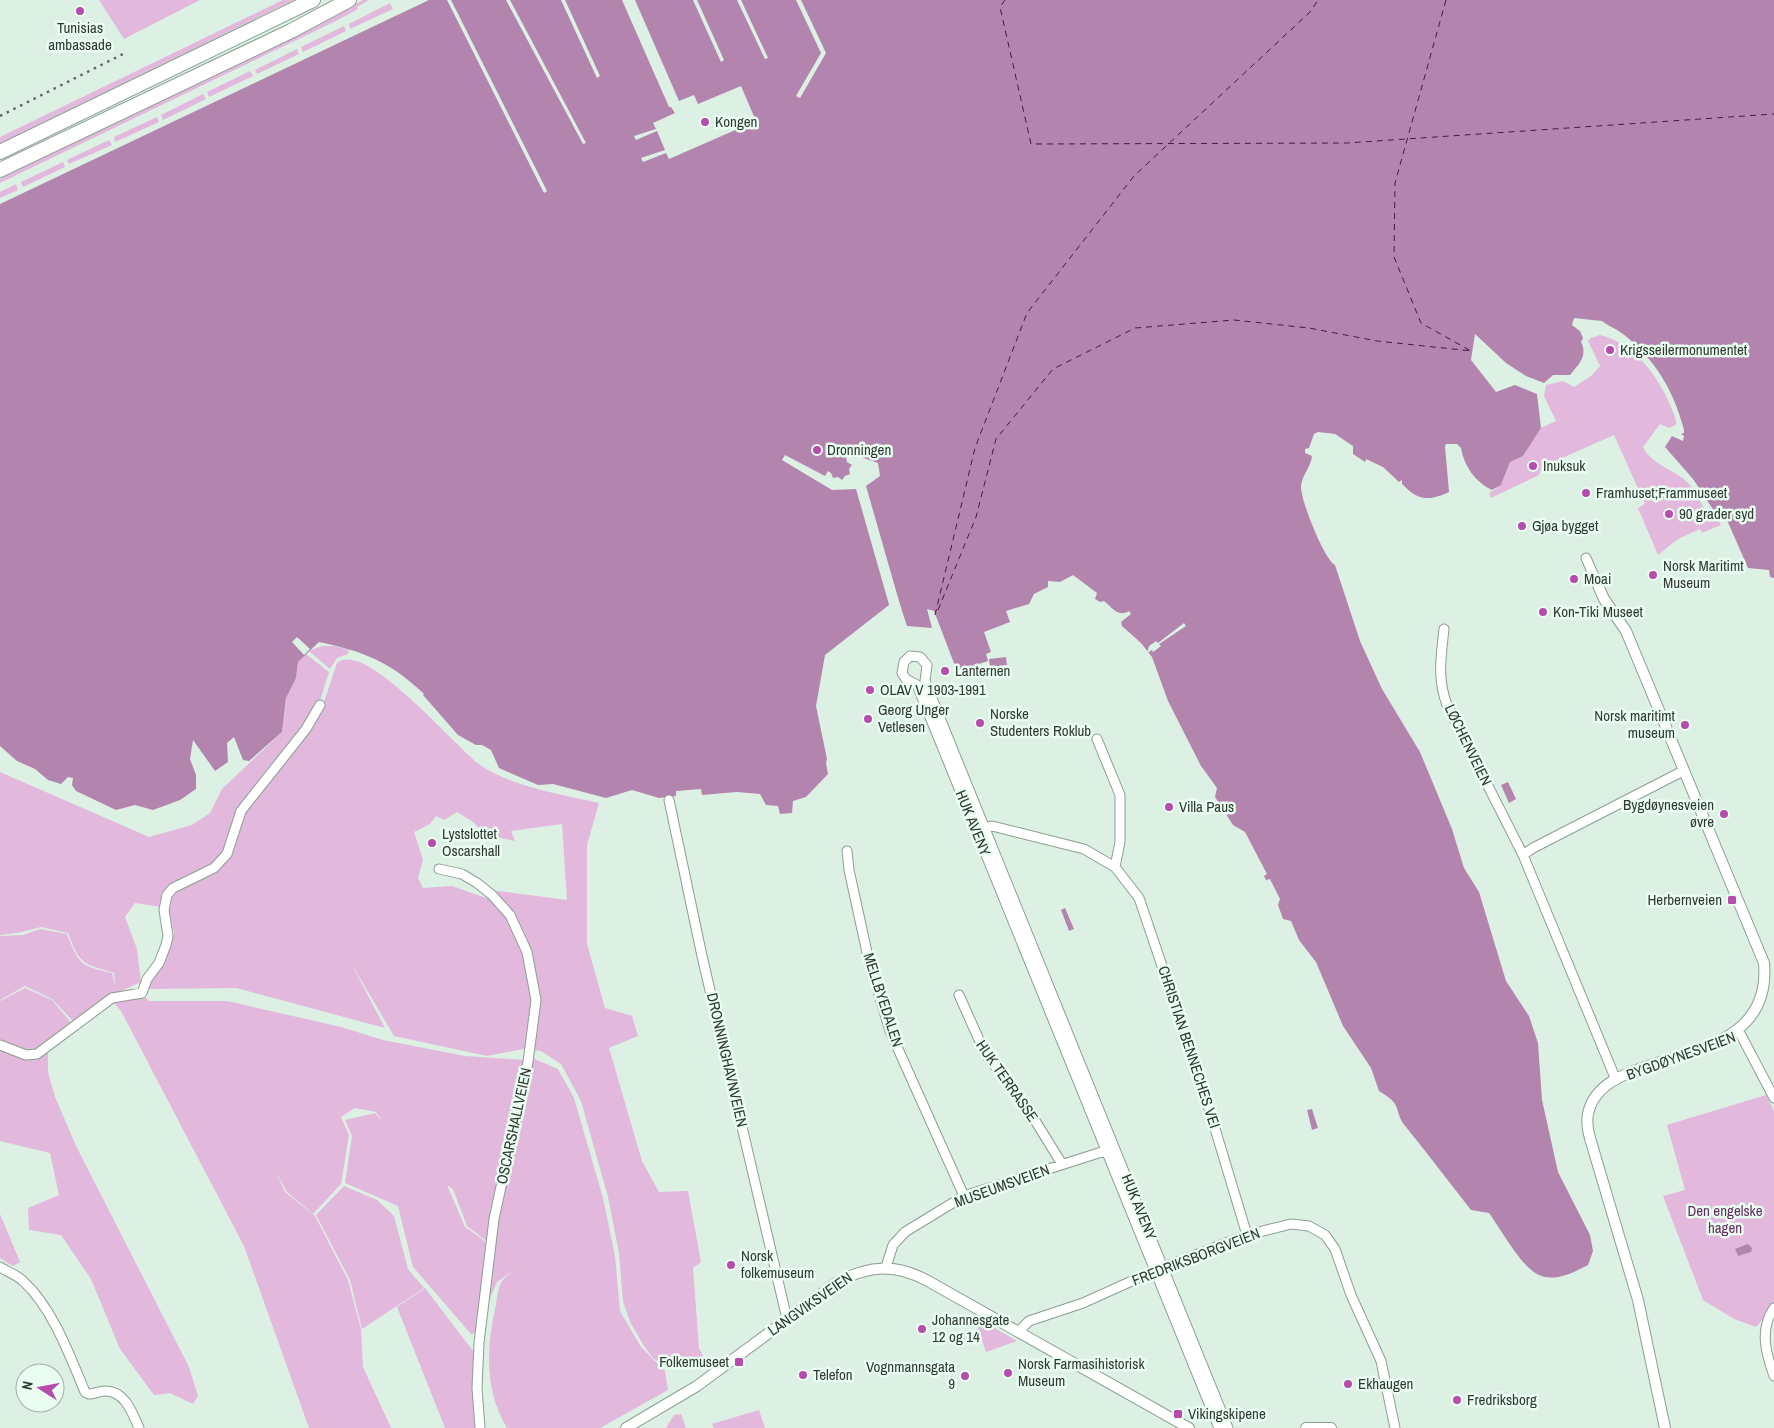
<svg xmlns="http://www.w3.org/2000/svg" width="1774" height="1428" font-family="'Archivo Narrow',sans-serif">
  <style>
    .green { fill: #e2b8dd; fill-rule: evenodd }
    .water { fill: #b385ae }
    .pier { fill: #ddf0e4 }
    .lines { fill: none; stroke-linecap: round; stroke-linejoin: round }
    .ferry { stroke: #4c1448; stroke-width: 1; stroke-dasharray: 6 5; stroke-linecap: butt }
    .minor-casing { stroke: #8c9e93; stroke-width: 11 }
    .tertiary-casing { stroke: #8c9e93; stroke-width: 12 }
    .trunk-casing { stroke: #8c9e93; stroke-width: 16 }
    .minor { stroke: #fff; stroke-width: 9 }
    .tertiary { stroke: #fff; stroke-width: 10 }
    .trunk { stroke: #fff; stroke-width: 14 }
    .rail { stroke: #5e6862; stroke-width: 2.5; stroke-dasharray: 2.5 5; stroke-linecap: butt }
    .poi-dot { fill: #b54cae; stroke: #eafdf1; stroke-width: 2 }
    .labels { text-anchor: middle; stroke-width: 5; stroke-linejoin: round; paint-order: stroke }
    .poi-label { font-size: 15px; fill: #313834; stroke: #eafdf1; text-anchor: start }
    .street-label { font-size: 15px; fill: #313834; stroke: #eafdf1 }
    .park-label { font-size: 15px; fill: #642c60; stroke: #eafdf1 }
  </style>
  <rect width="100%" height="100%" fill="#ddf0e4"/>
  <path class="green" d="M99,0H200L124,39Z
    M283,0H294L0,143V137Z
    M363,0H369L357,7L358,9L340,19L0,183V179L296,36Z
    M390,3L393,9L350,29L349,24Z
    M344,26L346,31L303,52L301,47Z
    M297,49L299,54L257,74L255,70Z
    M250,71L253,76L209,97L207,92Z
    M203,94L206,99L163,120L161,115Z
    M157,117L159,122L115,142L114,137Z
    M109,140L112,145L69,164L67,160Z
    M63,162L65,167L23,187L21,182Z
    M16,184L18,190L0,198V192Z
    M1600,335C1634,343 1659,377 1671,407C1673,413 1677,419 1676,425L1669,428L1660,424L1643,447C1651,464 1673,469 1686,481C1695,489 1701,503 1707,514H1715L1721,525L1702,533L1700,529L1678,539L1658,555L1638,508L1645,504L1614,435L1542,467L1539,475L1491,498L1489,493C1503,487 1505,475 1510,461L1523,456L1541,428L1556,421L1544,396L1546,385L1563,381L1574,387L1591,376L1600,366L1588,341L1591,338Z
    M322,646H334L349,650L348,654L337,658L330,669L309,651Z
    M306,654L329,672L319,704L323,705L337,663C366,638 458,751 483,767C517,788 561,794 599,803L587,845V944L605,1008L632,1016L638,1036L609,1048L642,1161L659,1192L688,1191L701,1262L693,1268L699,1348L705,1360L677,1369L666,1367L653,1358L644,1346L630,1322L623,1301L619,1253L608,1197L581,1101L561,1064L541,1051L523,1049L487,1056L394,1036L351,963L385,1028L236,988L148,989L174,933L168,908L135,903L125,917L137,949L141,982L104,999L73,1021L52,999L25,986L0,1000V936L23,935L40,929L67,934C79,964 80,966 112,973L115,986L114,973C82,963 80,965 68,933L41,927L17,933L0,935V772L149,837L192,825L210,813L222,789L282,732L287,693L296,678L298,662ZM457,812L473,822L486,835L515,841L511,831L562,824L567,900L498,891L486,898L452,886L423,888L418,878L423,860L414,832L430,824L436,816L444,820Z
    M25,988L52,1000L73,1025L48,1044V1072L55,1097L77,1148L189,1367L198,1396L193,1404L170,1393L154,1395L120,1349L91,1279L61,1235L29,1230L28,1208L59,1195L50,1153L0,1141V1001Z
    M144,996L149,1001H227L341,1027L383,1040L465,1056L524,1060L489,1243L467,1226L453,1189L447,1185L465,1227L489,1244H496L500,1207L532,1058L558,1069L574,1098L603,1198L615,1256L620,1311L641,1347L665,1371L668,1390L600,1428H507C485,1391 486,1351 495,1309C497,1301 497,1291 501,1283C503,1278 510,1274 514,1270L497,1282L475,1333L471,1334L413,1267L398,1206L345,1183L352,1136L345,1120L375,1113L382,1121L376,1112L355,1108L341,1117L349,1135L341,1184L313,1214L287,1192L276,1172L285,1192L315,1216L348,1280L361,1329L363,1367L391,1428H309L244,1246L121,1011L113,1002Z
    M1766,1095L1774,1111V1306L1756,1327L1734,1319L1703,1300L1663,1196L1685,1190L1667,1125Z
    M344,1186L377,1200L394,1216L408,1269L424,1288L362,1329L350,1280L316,1215Z
    M0,1214L20,1262L13,1266L0,1258Z
    M425,1288L473,1351L477,1428H445L397,1307Z
    M974,1316L1017,1341L986,1352Z
    M759,1410L765,1428H714L712,1424Z
    M681,1414L686,1428H666L674,1415Z"/>
  <path class="water" d="M429,0H1774V578L1770,577L1769,570L1748,568L1723,511H1714L1693,479L1665,447L1672,436L1683,441L1684,436L1681,434L1684,433V430C1674,391 1655,359 1623,334C1615,328 1610,327 1602,321L1574,318L1572,325L1580,331L1583,338L1581,342C1588,356 1579,364 1570,375H1553L1544,383L1526,376L1506,363L1475,334L1471,360L1496,392L1515,385L1537,394L1541,428L1523,456L1510,462L1501,485L1492,490C1475,482 1464,466 1461,448L1457,444H1446L1445,446L1449,492C1427,502 1418,500 1402,484V480L1399,482L1383,467L1366,459L1365,462L1353,454V446L1335,434L1318,432L1314,434L1309,448L1305,449V453L1312,456C1311,467 1302,475 1301,486C1300,499 1324,559 1335,565L1360,641L1382,689L1420,752L1452,829L1464,868L1479,892L1506,981L1529,1016L1538,1043L1542,1100L1558,1172L1590,1235L1593,1251L1588,1265C1573,1273 1553,1283 1537,1274C1521,1266 1500,1228 1489,1213L1471,1210C1449,1182 1428,1154 1406,1127C1392,1110 1405,1106 1379,1091L1371,1068L1343,1026L1316,962L1299,940L1291,921L1283,919L1278,905L1280,899L1270,879L1266,880L1264,876L1267,874L1245,832L1233,825L1215,797L1217,788L1201,766L1168,701L1152,657L1141,643L1122,626L1121,622L1131,614L1129,611C1117,618 1111,606 1104,601L1100,602L1095,599L1097,593L1073,575L1060,582L1048,581V587L1034,594L1029,604L1006,611L1010,622L984,632L991,652L986,654L988,661L957,671L934,611L927,609L932,628L907,626L899,602L889,605L825,655L816,706L827,759L826,763L828,774L806,797L793,801L792,813L780,814L778,806L766,805L760,794L737,792L702,795L701,789L676,791V796L659,798L632,790L606,798L553,784L538,785L499,768L491,750L482,745H476L458,735L423,695L424,694C389,661 365,652 319,642L298,662L296,678L286,698L282,732L249,761L243,760L234,737L227,743L228,762L215,771L193,740L190,759L196,775V789L180,800L153,810L135,805L116,810L76,791L72,785L73,778L68,777L61,784L48,780L35,769L17,761L0,746V204Z
    M1006,657L1007,665L990,667L989,659Z
    M1508,782L1516,799L1509,803L1501,785Z
    M1065,908L1074,929L1069,931L1061,910Z
    M1312,1109L1318,1128L1312,1130L1307,1110Z
    M1748,1244L1752,1248L1751,1252L1738,1256L1735,1249Z"/>
  <path class="pier" d="M447,0H451L547,191L544,193Z
    M506,0H510L586,143L583,144Z
    M561,0H565L600,76L597,78Z
    M622,0H635L679,101L694,95L698,104L741,86L756,121L669,159L666,153L643,162L641,158L665,150L657,131L636,140L634,136L656,129L653,123L675,113L671,107H669Z
    M693,0H697L724,60L721,62Z
    M737,0H741L768,58L765,59Z
    M796,0H801L826,53L800,98L796,96L821,53Z
    M846,442L852,449L862,454L861,457L878,463L880,476L866,486L907,629L905,627L898,605L890,608L856,489L832,490L782,460L785,455L825,476L828,471L831,473L833,478L838,477L842,480L845,476L850,474L849,469L852,465L847,462L846,457L842,458L849,446Z
    M1184,623L1186,626L1159,644L1161,646L1153,652L1152,650L1147,653L1149,646L1156,641L1158,643Z
    M297,637L310,649L304,655L292,642Z"/>
  <g class="lines">
    <path class="ferry" d="M1005,0L1000,7L1031,144L1347,143L1774,114
      M1446,0L1395,183L1394,257L1421,323L1471,351
      M938,610L976,517L996,439L1053,369L1135,328L1234,320L1309,328L1377,341L1472,351
      M935,615L975,448L1027,313L1134,176L1310,12L1318,0"/>
    <g class="minor-casing">
      <path id="minor" d="M1586,558L1597,583
        M1444,629C1441,657 1437,678 1447,705L1523,855L1616,1080
        M1097,739L1120,795V842L1115,867
        M669,800L702,956L787,1319
        M980,829L992,826L1084,849L1115,867L1139,898L1198,1072L1247,1235
        M847,851L849,870L868,957L890,1031L964,1196
        M1523,855L1533,848L1683,771
        M439,869L462,874L477,883L492,895L510,915L527,952L536,1000L528,1062L494,1219L479,1343L477,1388L480,1428
        M959,995L985,1053L1031,1114L1062,1164
        M1741,1035L1774,1098
        M0,1045L26,1055L37,1054L112,998L142,993L147,979L159,963L166,945L168,936L164,910L167,895L173,888L214,868L227,854L241,811L306,729L320,705
        M0,1267C8,1272 17,1275 23,1281C52,1307 70,1356 85,1392L89,1394C94,1394 99,1391 105,1391C125,1391 132,1412 139,1428
        M886,1267L893,1245L905,1232L964,1196L1111,1149
        M1774,1308C1759,1330 1766,1353 1774,1376
        M1018,1332L1029,1321L1083,1303L1154,1271L1247,1235L1291,1224L1309,1226L1325,1235L1335,1249L1351,1295L1381,1361L1395,1428
        M1219,1428L917,685L906,679L902,673L904,662L910,656L920,657L927,665L925,681L1228,1428"/>
    </g>
    <g class="tertiary-casing">
      <path id="tertiary" d="M1597,583L1604,599L1626,631L1764,963C1774,1079 1602,1040 1588,1114C1586,1125 1589,1135 1592,1145L1638,1300L1665,1428
        M626,1428L697,1386L835,1284C867,1265 895,1263 928,1281L1189,1428
        M1306,1428H1331"/>
    </g>
    <g class="trunk-casing">
      <path id="trunk" d="M0,152L313,0
        M0,170L291,31L349,0"/>
    </g>
    <use href="#minor" class="minor"/>
    <use href="#tertiary" class="tertiary"/>
    <use href="#trunk" class="trunk"/>
    <path class="rail" d="M0,116L127,52"/>
  </g>
  <g class="poi-dot">
    <circle cx="80" cy="11" r="5"/>
    <circle cx="705" cy="122" r="5"/>
    <circle cx="1610" cy="350" r="5"/>
    <circle cx="817" cy="450" r="5"/>
    <circle cx="1533" cy="466" r="5"/>
    <circle cx="1586" cy="493" r="5"/>
    <circle cx="1669" cy="514" r="5"/>
    <circle cx="1522" cy="526" r="5"/>
    <circle cx="1653" cy="575" r="5"/>
    <circle cx="1574" cy="579" r="5"/>
    <circle cx="1543" cy="612" r="5"/>
    <circle cx="945" cy="671" r="5"/>
    <circle cx="870" cy="690" r="5"/>
    <circle cx="868" cy="719" r="5"/>
    <circle cx="980" cy="723" r="5"/>
    <circle cx="1685" cy="725" r="5"/>
    <circle cx="1169" cy="807" r="5"/>
    <circle cx="1724" cy="814" r="5"/>
    <circle cx="432" cy="843" r="5"/>
    <rect x="1727" y="895" width="10" height="10" rx="2.5"/>
    <circle cx="731" cy="1265" r="5"/>
    <circle cx="922" cy="1329" r="5"/>
    <rect x="734" y="1357" width="10" height="10" rx="2.5"/>
    <circle cx="1008" cy="1373" r="5"/>
    <circle cx="803" cy="1375" r="5"/>
    <circle cx="965" cy="1376" r="5"/>
    <circle cx="1348" cy="1384" r="5"/>
    <circle cx="1457" cy="1400" r="5"/>
    <rect x="1173" y="1409" width="10" height="10" rx="2.5"/>
  </g>
  <g class="labels">
    <g class="poi-label">
      <text x="80" y="33" text-anchor="middle">Tunisias<tspan x="80" dy="17">ambassade</tspan></text>
      <text x="715" y="127">Kongen</text>
      <text x="1620" y="355">Krigsseilermonumentet</text>
      <text x="827" y="455">Dronningen</text>
      <text x="1543" y="471">Inuksuk</text>
      <text x="1596" y="498">Framhuset;Frammuseet</text>
      <text x="1679" y="519">90 grader syd</text>
      <text x="1532" y="531">Gjøa bygget</text>
      <text x="1663" y="571">Norsk Maritimt<tspan x="1663" dy="17">Museum</tspan></text>
      <text x="1584" y="584">Moai</text>
      <text x="1553" y="617">Kon-Tiki Museet</text>
      <text x="955" y="676">Lanternen</text>
      <text x="880" y="695">OLAV V 1903-1991</text>
      <text x="878" y="715">Georg Unger<tspan x="878" dy="17">Vetlesen</tspan></text>
      <text x="990" y="719">Norske<tspan x="990" dy="17">Studenters Roklub</tspan></text>
      <text x="1675" y="721" text-anchor="end">Norsk maritimt<tspan x="1675" dy="17">museum</tspan></text>
      <text x="1714" y="810" text-anchor="end">Bygdøynesveien<tspan x="1714" dy="17">øvre</tspan></text>
      <text x="1179" y="812">Villa Paus</text>
      <text x="442" y="839">Lystslottet<tspan x="442" dy="17">Oscarshall</tspan></text>
      <text x="1722" y="905" text-anchor="end">Herbernveien</text>
      <text x="741" y="1261">Norsk<tspan x="741" dy="17">folkemuseum</tspan></text>
      <text x="932" y="1325">Johannesgate<tspan x="932" dy="17">12 og 14</tspan></text>
      <text x="729" y="1367" text-anchor="end">Folkemuseet</text>
      <text x="1018" y="1369">Norsk Farmasihistorisk<tspan x="1018" dy="17">Museum</tspan></text>
      <text x="955" y="1372" text-anchor="end">Vognmannsgata<tspan x="955" dy="17">9</tspan></text>
      <text x="813" y="1380">Telefon</text>
      <text x="1358" y="1389">Ekhaugen</text>
      <text x="1467" y="1405">Fredriksborg</text>
      <text x="1188" y="1419">Vikingskipene</text>
    </g>
    <g class="street-label">
      <text transform="translate(1468 745) rotate(64)" y="5">LØCHENVEIEN</text>
      <text transform="translate(973 823) rotate(68)" y="5">HUK AVENY</text>
      <text transform="translate(883 1000) rotate(72)" y="5">MELLBYEDALEN</text>
      <text transform="translate(1189 1047) rotate(72)" y="5">CHRISTIAN BENNECHES VEI</text>
      <text transform="translate(1681 1056) rotate(-20)" y="5">BYGDØYNESVEIEN</text>
      <text transform="translate(727 1060) rotate(77)" y="5">DRONNINGHAVNVEIEN</text>
      <text transform="translate(1007 1081) rotate(55)" y="5">HUK TERRASSE</text>
      <text transform="translate(514 1126) rotate(-78)" y="5">OSCARSHALLVEIEN</text>
      <text transform="translate(1002 1186) rotate(-20)" y="5">MUSEUMSVEIEN</text>
      <text transform="translate(1139 1207) rotate(68)" y="5">HUK AVENY</text>
      <text transform="translate(1196 1257) rotate(-21)" y="5">FREDRIKSBORGVEIEN</text>
      <text transform="translate(810 1304) rotate(-35)" y="5">LANGVIKSVEIEN</text>
    </g>
    <g class="park-label">
      <text x="1725" y="1216">Den engelske<tspan x="1725" dy="17">hagen</tspan></text>
    </g>
  </g>
  <g transform="translate(40 1388) rotate(281)"><circle r="24" fill="#eafdf1" stroke="#a0aea5"/>
  <path d="M0-4L9 19L0 12L-9 19Z" fill="#b54cae"/>
  <text y="-8" font-size="14" font-weight="bold" text-anchor="middle" fill="#313834">N</text>
  </g>
</svg>
